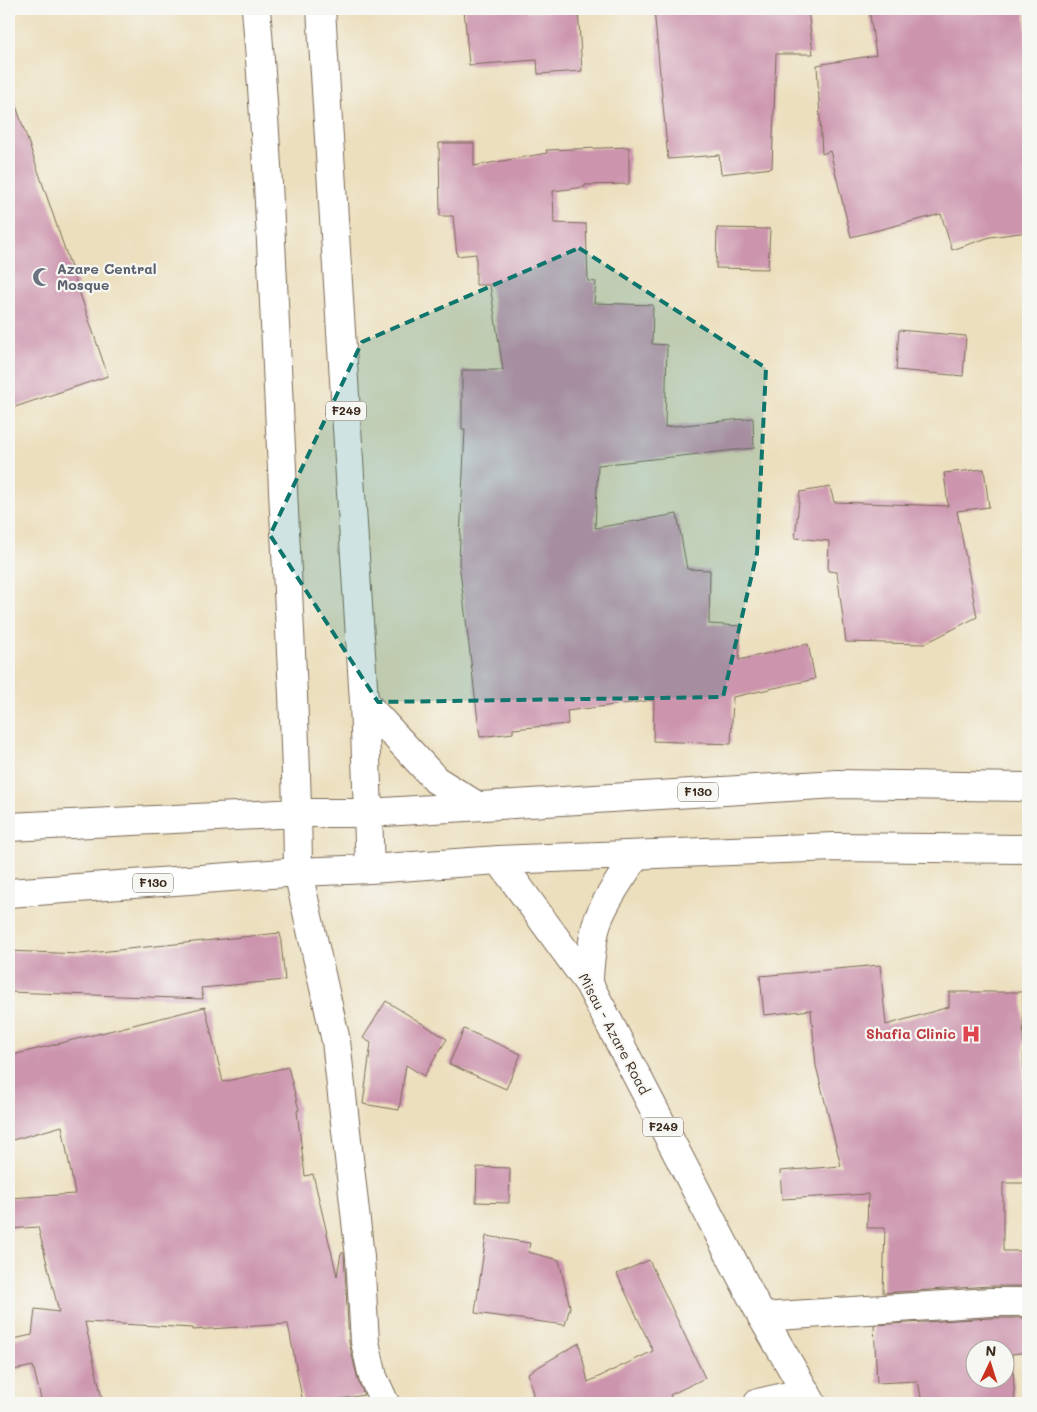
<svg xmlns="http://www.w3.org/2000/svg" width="1037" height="1412" font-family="Mali,sans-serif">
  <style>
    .building { fill: #cc94ad; fill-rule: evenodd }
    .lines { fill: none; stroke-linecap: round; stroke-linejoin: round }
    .minor-casing { stroke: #796956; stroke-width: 30 }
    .major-casing { stroke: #796956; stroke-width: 30 }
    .minor { stroke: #fff; stroke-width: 28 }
    .major { stroke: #fff; stroke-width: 28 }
    .marked { fill: #0f766e; fill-opacity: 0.2; stroke: #0f766e; stroke-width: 4; stroke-dasharray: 10 6; stroke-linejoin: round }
    .labels { text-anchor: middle; stroke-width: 4.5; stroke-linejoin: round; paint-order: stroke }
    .shield { fill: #f6f6f2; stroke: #73675e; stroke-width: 1 }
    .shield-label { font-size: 12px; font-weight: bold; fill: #3b2a1e }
    .worship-label { font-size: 14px; font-weight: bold; fill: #5b616d; stroke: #f6f6f2; text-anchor: start }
    .street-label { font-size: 14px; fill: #3b2a1e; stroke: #f6f6f2 }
    .health-label { font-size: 14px; font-weight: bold; fill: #be3a42; stroke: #f6f6f2; text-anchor: end }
  </style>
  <rect width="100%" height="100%" fill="#f6f6f2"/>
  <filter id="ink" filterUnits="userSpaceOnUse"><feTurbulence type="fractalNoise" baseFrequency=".02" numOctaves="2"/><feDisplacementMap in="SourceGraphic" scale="10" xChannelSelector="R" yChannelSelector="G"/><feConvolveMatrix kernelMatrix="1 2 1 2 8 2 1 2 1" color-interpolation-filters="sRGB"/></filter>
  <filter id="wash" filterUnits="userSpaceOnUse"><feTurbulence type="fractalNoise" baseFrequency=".0096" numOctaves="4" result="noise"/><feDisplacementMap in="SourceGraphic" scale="20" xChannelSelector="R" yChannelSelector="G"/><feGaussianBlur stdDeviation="1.12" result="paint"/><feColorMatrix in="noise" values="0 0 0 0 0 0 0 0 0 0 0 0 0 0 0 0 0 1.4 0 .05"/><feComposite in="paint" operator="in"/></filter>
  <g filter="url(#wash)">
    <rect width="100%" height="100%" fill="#ecdfbe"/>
    <g id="blocks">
      <path class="building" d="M464,9H528V12L578,9L582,71L538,74L537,60L469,65Z
        M654,9H808L813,54H776L772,168L721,174L719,155L668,159Z
        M869,9H1025L1027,82H1028V232L990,237L952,250L941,214L851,237L830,151L822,154L817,65L876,55Z
        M14,100L108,376L9,409V101Z
        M439,143H474V166L547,153L546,150L629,147V184L585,185V187L553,191L554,223L586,224L588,281L596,282L594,303L653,305L652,344L667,345L665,427L753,418L754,448L598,465L595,528L677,514L687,569L710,570L709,624L741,626L739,660L808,644L815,679L733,697L731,744L653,741L654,700L567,711L568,724L513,729V733L480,737L459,562L465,429H462V370H503L490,285H476V254L457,256L453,216H440Z
        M717,228L770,229L768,269L716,268Z
        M899,330L966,336L963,376L896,370Z
        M984,469L989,507L957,511L977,617L924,644L846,642L837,572L828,571L829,541L795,538L800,492L830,487L834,502L948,506L944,473Z
        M280,933L285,980L201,988L203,999L9,992V951L80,954Z
        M880,965L886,1025L949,1007V992H1023L1024,1108H1028V1183H1003V1251H1028V1286H989L883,1293L885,1228H867L868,1194L782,1199L780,1171L841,1166L816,1066L811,1010L764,1015L760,976Z
        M386,1001L447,1039L424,1076L406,1065L399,1110L363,1104L371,1043L363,1038Z
        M205,1007L223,1082L288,1067L299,1110L297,1111L305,1176L313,1174L337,1276L341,1253H344L349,1343L358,1380L364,1395L318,1403H303L288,1324L193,1330V1328L85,1322L103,1403H42L33,1366L9,1371V1340L32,1335L35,1309L59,1312L38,1227L9,1229V1198L75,1194L62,1126L9,1141V1056Z
        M464,1029L521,1054L506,1089L449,1064Z
        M477,1167L510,1168L509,1203L476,1202Z
        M486,1236L530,1243L528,1252L559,1260L570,1307L565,1325L475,1313Z
        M649,1260L705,1378L670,1395L674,1403H535L528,1373L579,1343L588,1382L653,1351L617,1274Z
        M991,1318H1028V1352L1012,1354L1015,1403H922L918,1381L877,1383L874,1325ZM974,1350H1004V1380H974Z"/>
    </g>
  </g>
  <g filter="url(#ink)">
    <use href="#blocks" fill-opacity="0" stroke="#796956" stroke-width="1"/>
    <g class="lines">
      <g class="minor-casing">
        <path id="minor" d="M298,872L336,1041L360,1257L365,1342L373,1377L385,1403
          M762,1317L990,1302H1028
          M758,1403L806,1392"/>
      </g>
      <g class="major-casing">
        <path id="major" d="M256,9C269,162 274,315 282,468C288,603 297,737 298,872
          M321,9L364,702L370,869
          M364,702L436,780L476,805
          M9,827L298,813H368L837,784L1028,787
          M499,860L589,984L762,1317L812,1403
          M9,893L298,872L370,869L499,860L835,847L1028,849
          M589,984C589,967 593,929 600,915C609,894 623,875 636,856"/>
      </g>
      <use href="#minor" class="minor"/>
      <use href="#major" class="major"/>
    </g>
  </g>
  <path class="marked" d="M579,248L766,368L757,553L723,697L378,702L270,535L362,342Z"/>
  <defs>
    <g id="mosque-bare" transform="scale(1.5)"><path d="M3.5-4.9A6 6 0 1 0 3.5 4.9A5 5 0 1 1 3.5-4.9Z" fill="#6b7280" stroke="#f6f6f2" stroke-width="2.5" paint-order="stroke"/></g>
    <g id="hospital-bare" transform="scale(1.5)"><path d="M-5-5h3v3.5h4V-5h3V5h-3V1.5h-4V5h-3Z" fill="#e0444e" stroke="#f6f6f2" stroke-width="2.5" paint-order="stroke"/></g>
  </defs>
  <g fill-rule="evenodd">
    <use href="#mosque-bare" x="42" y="277"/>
    <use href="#hospital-bare" x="971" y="1034"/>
  </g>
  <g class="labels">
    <g class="shield">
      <rect x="326" y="401.5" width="40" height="19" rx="4"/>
      <rect x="678" y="782.5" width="40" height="19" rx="4"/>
      <rect x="133" y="873.5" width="40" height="19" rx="4"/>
      <rect x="643" y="1117.5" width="40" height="19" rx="4"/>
    </g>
    <g class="shield-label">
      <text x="346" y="415">F249</text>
      <text x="698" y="796">F130</text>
      <text x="153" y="887">F130</text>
      <text x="663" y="1131">F249</text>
    </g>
    <g class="worship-label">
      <text x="57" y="274">Azare Central<tspan x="57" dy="16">Mosque</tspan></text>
    </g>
    <g class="street-label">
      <text transform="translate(614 1034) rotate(62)" y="5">Misau - Azare Road</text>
    </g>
    <g class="health-label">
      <text x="956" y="1039">Shafia Clinic</text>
    </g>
  </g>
  <rect width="1037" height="1412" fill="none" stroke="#f6f6f2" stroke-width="30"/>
  <g transform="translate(990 1364) rotate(4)"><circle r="24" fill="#f6f6f2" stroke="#aba49d"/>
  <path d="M0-4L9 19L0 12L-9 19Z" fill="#c8321e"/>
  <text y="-8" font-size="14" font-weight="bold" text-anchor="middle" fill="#3b2a1e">N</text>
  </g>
</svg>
